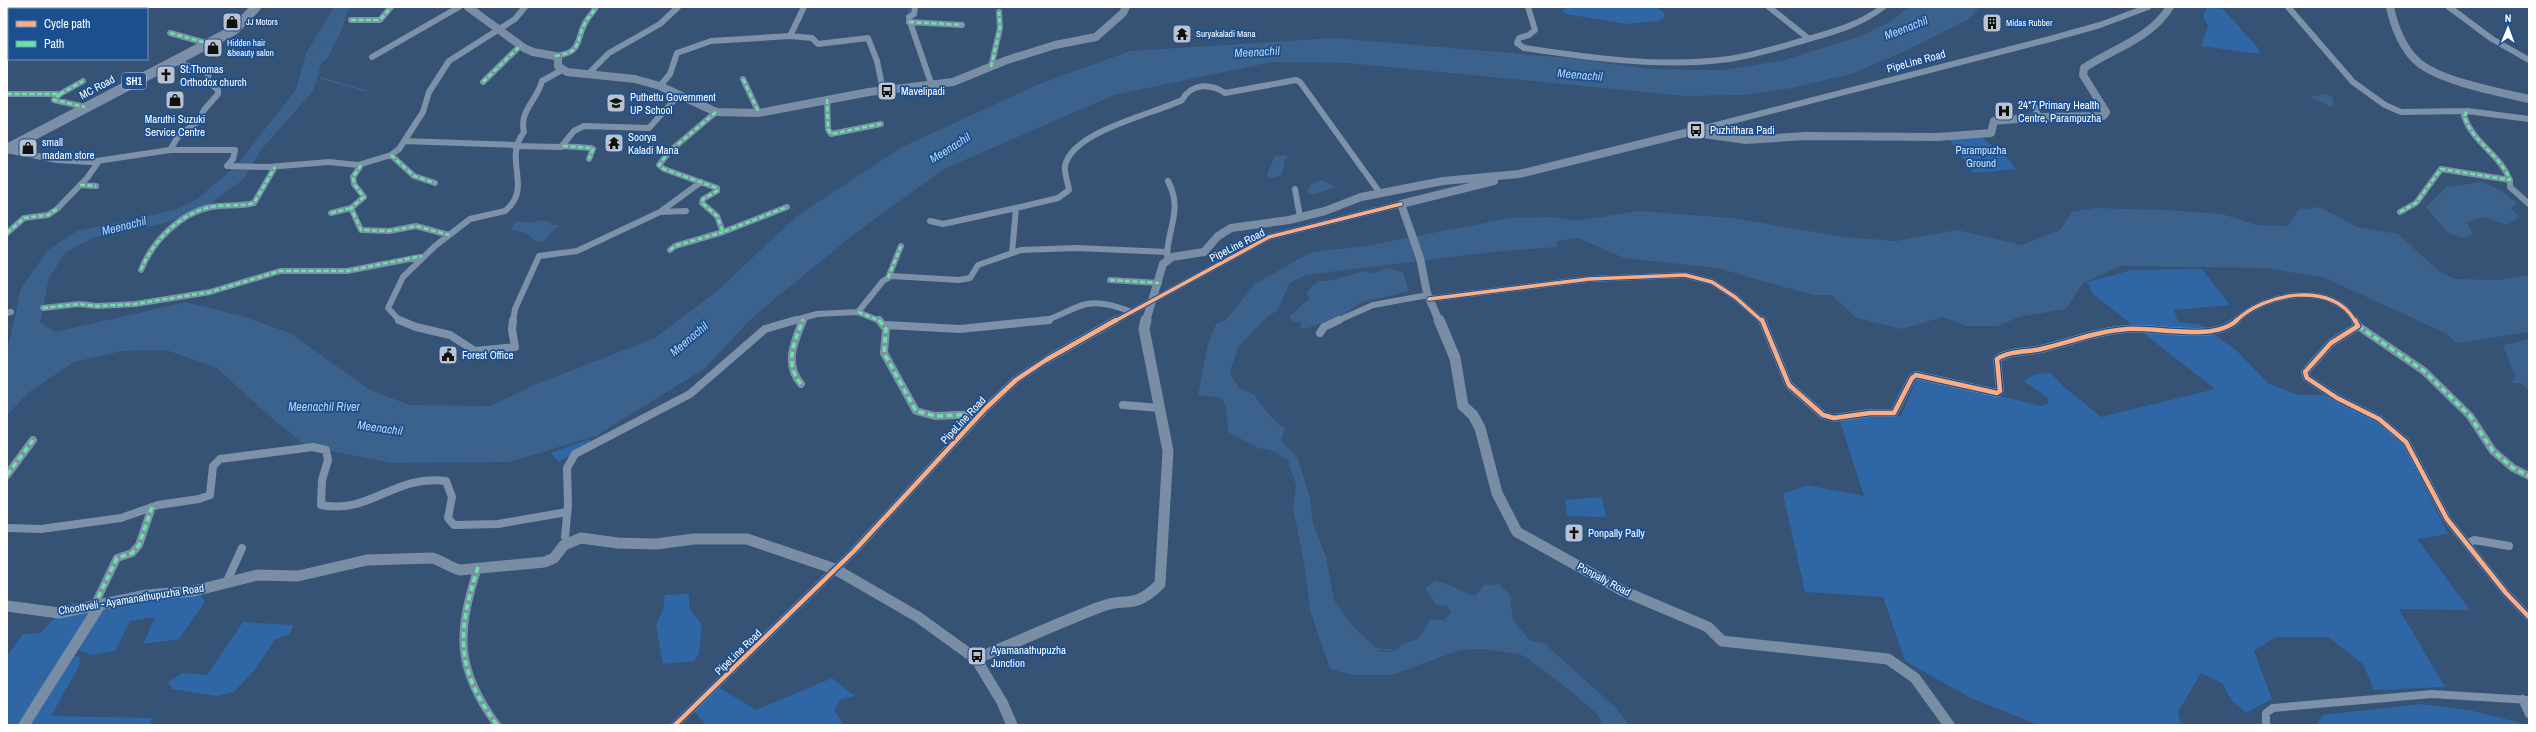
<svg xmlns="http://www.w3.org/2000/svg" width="2536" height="732" font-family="'Archivo Narrow',sans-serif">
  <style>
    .green { fill: #2f66a5 }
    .water { fill: #3b618d }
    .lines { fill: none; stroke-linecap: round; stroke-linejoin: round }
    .stream-far1 { stroke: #3b618d; stroke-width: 1.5 }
    .stream { stroke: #3b618d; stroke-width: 2 }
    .river { stroke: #3b618d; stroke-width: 10 }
    .minor-far1 { stroke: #7d92a8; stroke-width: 6 }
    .minor { stroke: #7d92a8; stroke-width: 8 }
    .tertiary { stroke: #7d92a8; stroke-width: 8 }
    .secondary-far1 { stroke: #798da4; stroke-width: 8 }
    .secondary { stroke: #798da4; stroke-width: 11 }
    .primary { stroke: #7d8ea7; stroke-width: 10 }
    .quiet-far1 { stroke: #66e7a1; stroke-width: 2.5; stroke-dasharray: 5 2.5; stroke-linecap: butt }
    .quiet { stroke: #66e7a1; stroke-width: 3.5; stroke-dasharray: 6 3.5; stroke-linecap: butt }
    .cycleway-far1-casing { stroke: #1b4f8f; stroke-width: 5.5 }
    .cycleway-casing { stroke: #1b4f8f; stroke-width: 7 }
    .cycleway-far1 { stroke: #ffac80; stroke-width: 3.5 }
    .cycleway { stroke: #ffac80; stroke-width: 4.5 }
    .labels { text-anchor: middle; stroke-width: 3.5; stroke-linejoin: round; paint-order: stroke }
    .far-poi-label { font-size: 9px; fill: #fff; stroke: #1b4f8f; text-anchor: start }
    .shield { fill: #1b4f8f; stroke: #bbcadd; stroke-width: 1 }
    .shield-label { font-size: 10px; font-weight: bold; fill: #fff }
    .street-label { font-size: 11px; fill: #fff; stroke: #1b4f8f }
    .poi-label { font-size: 11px; fill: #fff; stroke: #1b4f8f; text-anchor: start }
    .park-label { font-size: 11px; fill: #cfe3fa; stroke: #1b4f8f }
    .water-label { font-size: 12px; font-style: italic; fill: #b5d3f5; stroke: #1b4f8f }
  </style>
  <rect width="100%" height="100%" fill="#365274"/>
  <path class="green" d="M1566,7H1656L1664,13V17L1659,21L1626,24L1566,14L1562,11Z
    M2207,7L2223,9L2258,48L2260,54L2201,46L2208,26L2203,16Z
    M1981,137L2009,159L2016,169L1974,173L1949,139Z
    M2202,269L2230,305L2174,310L2178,322L2199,324L2236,350L2269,384L2299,395H2324L2372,418L2402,443L2448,534L2417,539L2470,610L2399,609L2445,687L2374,690L2363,664L2328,637H2276L2254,651L2272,699L2246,713L2232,701L2222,683L2201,673L2178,712L2181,725H2039L1971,698L1905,661L1883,597L1805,592L1783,494L1807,485L1864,496L1838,415L1901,416L1918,376L2041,406L2048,404L2049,399L2024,381L2035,374L2051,373L2063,386L2101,417L2215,389L2093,294L2087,282L2132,270Z
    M590,439L591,445L558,462L551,453Z
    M1602,497L1606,517L1567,516L1565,500Z
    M689,594V608L702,625L699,654L694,661L663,664L656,625L663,610L665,595Z
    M201,595L205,602L179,639L143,644L155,617L130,621L115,651L92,655L76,649L105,607L163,596Z
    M94,610L17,725H7V656L23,634L41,633L57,615Z
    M243,622L293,625L290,634L275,640L256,668L234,692L217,696L172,689L168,682L183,673L207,675Z
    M73,655L80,657L79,666L51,716L152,718L150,725H30Z
    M832,678L855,696L841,699L834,710L844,725H706L694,711L718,687L756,710Z
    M2421,704L2469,710L2529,725H2316L2323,715Z"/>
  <path class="water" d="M334,7H350L328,42L313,91L260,151L243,180L205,207L166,223L93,238L66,252L49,278L40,322L55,332L186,302L242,316L290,333L370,390L410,405L490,406L534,385L655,338L717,291L797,216L902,147L1039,84L1130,51L1333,38L1569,58L1649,69L1724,70L1784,60L1861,36L1891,21L1909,7H1980L1969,19L1905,51L1851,74L1792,88L1742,95L1685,96L1348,63L1272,62L1114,95L944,169L853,235L753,317L704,369L596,436L509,462L392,463L306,446L267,414L217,368L166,350L122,351L74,362L28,393L7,415V352L21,288L48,250L77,231L175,210L197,199L238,164L296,89L306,53Z
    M2324,94L2332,96L2334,104L2331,107L2310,97Z
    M1282,155L1289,157L1285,159L1282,175L1270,179L1267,174L1274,157Z
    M1322,180L1336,187L1313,195L1307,192L1310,185Z
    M2482,182L2500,190L2517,203L2511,209L2520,217L2507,225L2485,217L2466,222L2473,234L2464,238L2448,233L2426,207L2446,187Z
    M2320,207L2357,227L2398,234L2440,272L2455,279L2499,280L2529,275V332L2457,343L2445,333L2325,278L2265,268L2121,266L2083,283L2066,309L2019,317L1998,326H1966L1943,317L1902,329L1857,318L1831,295H1813L1717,268L1624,258L1578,238L1557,241L1556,247L1492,252L1305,275L1289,284L1278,310L1266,318L1238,347L1230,373L1239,388L1254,395L1271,417L1285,429L1281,441L1297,456L1310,498L1313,524L1326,557L1334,600L1352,625L1380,652H1396L1402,644L1418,639L1430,620H1444L1451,612L1447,606L1436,605L1425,588L1435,581C1450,583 1460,592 1475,596L1484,585L1499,584L1510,595L1513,621L1530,640L1545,644L1616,708L1629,725H1603L1597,714L1562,684L1526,657L1518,654L1483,649L1460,650L1392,675H1352L1330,669L1310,610L1304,562L1293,508L1296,485L1288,460L1273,451L1258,448L1228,432L1226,406L1221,398L1198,395L1208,344L1216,324L1226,320L1255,284L1311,252L1366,246L1509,218L1551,217L1576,221L1638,211L1733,218L1845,237L1896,241L1957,230L2022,245L2060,230L2072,212L2094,208L2167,210L2222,214L2257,225L2288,226L2298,210Z
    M538,220L551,222V225H558L544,241L537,242L526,233L510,230L517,221L534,223Z
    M1387,268L1403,272L1409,291L1360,303L1343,315L1312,327L1301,329L1300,322L1292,321L1290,316L1309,299L1307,292L1313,285L1319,281H1328L1364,271L1374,273Z
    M2529,339V390L2520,383H2512L2515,376L2503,345Z"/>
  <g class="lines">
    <path class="stream-far1" d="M909,7V15
      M321,78L366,91"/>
    <path class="stream" d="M1376,649L1400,651
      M7,718L44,676"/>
    <path class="river" d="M323,56L338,26L343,7"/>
    <path class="minor-far1" d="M110,7L121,9
      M915,7L914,14L909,17L911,25L931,83
      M1528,7L1535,30L1529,35L1519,38L1517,43L1524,48C1590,58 1662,68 1729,59C1755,55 1780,47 1805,40C1833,32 1860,25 1883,7
      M1769,7L1809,39
      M2288,7L2353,82L2385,105L2401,112L2467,111L2529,119
      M2449,7L2492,39L2529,60
      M82,9L85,7
      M351,20H380L391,7
      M909,22L962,25
      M170,33L210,44
      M790,36L812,38L818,44L868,38L877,61L883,90
      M7,46H9
      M555,56C583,52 575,42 585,23C588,17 593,13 596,7
      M372,57L459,7
      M991,67L1000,28L999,12
      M587,75L609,53L660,24L678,7
      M743,79L759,113
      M483,82L521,45
      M660,86L670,74L677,53L711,41L790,36L804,7
      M7,94H60L54,100L85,107
      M60,94L83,81
      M827,99L828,129L831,134L881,124
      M2033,103L2039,117
      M716,112L670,151L659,165L664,169L717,188V191L703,199L702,203L717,216L723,232L787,207
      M1689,132L2050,39L2100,25L2148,7
      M404,141L515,145
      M515,146L561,147L574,131L584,126L649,128L678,96
      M563,146L591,148L593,149L589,159
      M7,150L57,160L90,162L170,150H235L233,159L227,166L268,167L329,162L358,165L391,155L399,149L423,112L429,92L449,61L515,19L525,7
      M170,150L179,135L198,122L204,110L218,94V90L207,81L209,73L174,61
      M391,155L414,176L435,183
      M361,165L353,177L354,184L364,197L351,208L361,230L389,231L416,226L449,235
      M2510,180V187L2529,204
      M80,185L96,186
      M1295,189L1300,217
      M660,212L701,182
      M2400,212L2416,203L2441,169L2510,180C2500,154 2473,143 2464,116L2467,111
      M331,213L351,208
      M930,221L943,224L1016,208
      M7,233L24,218L48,215L57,209L87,178L99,161
      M670,250L675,246L723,232
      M1012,253L1016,208L1058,198L1069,190C1068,183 1064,172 1065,166C1072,131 1154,114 1182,100C1192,83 1210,83 1225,93L1296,80L1300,82L1380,193
      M1167,256C1168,226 1183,210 1168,181
      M141,270C152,242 180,213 211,207C226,204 239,207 254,203L275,167
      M888,278L901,246
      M1110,280L1159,283
      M1429,299L1589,279L1685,275L1712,282L1735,297L1762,321
      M43,308L79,304L97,306L135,304L210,292L280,271H347L420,257
      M858,312L880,321
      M7,313L11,312
      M400,321L388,308L403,277L435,246L470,219L505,211C534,187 502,161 524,132C519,110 537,101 542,81L562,70
      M513,321L515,309L539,256L577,251L660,212L686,211
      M792,321L817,314L858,312L883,281L891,276L959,280L970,278L978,265L1021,250L1076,248L1167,252
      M802,321L803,319
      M1041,321C1057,319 1071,307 1087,304C1102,301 1118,307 1132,312
      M1115,321L1269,237L1401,204
      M1337,321L1373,305L1428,295
      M2236,321C2264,293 2333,280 2355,321"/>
    <path class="minor" d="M399,320L416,327L450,335L475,351L515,347L512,330L513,320
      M879,320L886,329L884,353L916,411L935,416L981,414
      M1762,320L1789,385L1823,415L1834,418L1870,413H1894L1912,378L1916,375L1997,393L2000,391L1997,359C2009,351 2027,352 2041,349C2070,342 2098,331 2127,329C2157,327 2215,342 2237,320
      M2355,320L2358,326L2331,343L2305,372L2307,378L2337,398L2379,419L2406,442L2447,519L2506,593L2529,617
      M886,325L960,329L1049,320
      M2358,326L2424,371L2470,416L2493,451L2513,468L2529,476
      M1320,333L1324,327L1339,320
      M801,384C784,364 794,342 803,320
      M1123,405L1160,408
      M7,475L33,440
      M7,528L41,529L121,518L158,505L199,499L210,495L213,466L220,459L313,447L326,450L328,460L322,480L321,505C370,515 394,474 446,481L452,497L448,518L454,525L498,524L567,512
      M568,543L565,537L568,505L567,468L575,454L690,394L765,329L796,320
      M2467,544L2474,540L2509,546
      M478,567C457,633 455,668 497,725
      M227,581L242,548
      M94,606L117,558L132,553L139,545L152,507
      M2522,699L2529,714
      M675,725L854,551L986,408L1016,380L1046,360L1116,320
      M2266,725V713L2273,708L2432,694L2529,700"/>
    <path class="tertiary" d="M23,9L25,7
      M7,30L9,27"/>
    <path class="secondary-far1" d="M468,7L524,48L533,52L555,56L558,58V66L567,72L635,79L660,86L716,112L759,113L869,92L953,82L1007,60L1055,45L1096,37L1123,13L1126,7
      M2390,7C2394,26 2403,50 2419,63C2443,82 2499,92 2529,99
      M1146,321L1163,264L1172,257L1204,252L1218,236L1231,228L1289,220L1325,211L1361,197L1443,181L1519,174L1689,132L1746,140L1805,136L1937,137L1991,133L1994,121L2039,117L2103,116L2106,112L2083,75L2084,68C2114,48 2150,39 2170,7
      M1439,321L1427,293L1420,258L1401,204L1494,181"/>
    <path class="secondary" d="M1439,320L1455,358L1463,406L1473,415L1480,428L1497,493L1517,532L1623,591L1708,627L1722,641L1888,659L1915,678L1949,725
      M7,606L59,613L147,595L194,591L257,575L298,576L367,560L432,558C443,561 449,567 460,570L545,562L554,558L564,545L581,538L618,543L656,544L694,539H747L835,569L918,617L976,659L1002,702L1012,725
      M976,659C1017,642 1058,623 1100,607C1127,596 1133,611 1160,584L1168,451L1144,329L1146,320
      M24,725L100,605"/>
    <path class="primary" d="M7,149L234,30L256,7"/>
    <path class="quiet-far1" d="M110,7L121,9
      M249,7H256
      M82,9L85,7
      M351,20H380L391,7
      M909,22L962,25
      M170,33L210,44
      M555,56C583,52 575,42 585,23C588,17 593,13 596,7
      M991,67L1000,28L999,12
      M743,79L759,113
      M483,82L521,45
      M7,94H60L54,100L85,107
      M60,94L83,81
      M827,99L828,129L831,134L881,124
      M716,112L670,151L659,165L664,169L717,188V191L703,199L702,203L717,216L723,232L787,207
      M563,146L591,148L593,149L589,159
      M391,155L414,176L435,183
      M361,165L353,177L354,184L364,197L351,208L361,230L389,231L416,226L449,235
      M80,185L96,186
      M2400,212L2416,203L2441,169L2510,180C2500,154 2473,143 2464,116L2467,111
      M331,213L351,208
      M7,233L24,218L48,215L57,209
      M670,250L675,246L723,232
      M141,270C152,242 180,213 211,207C226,204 239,207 254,203L275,167
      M888,278L901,246
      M1110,280L1159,283
      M43,308L79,304L97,306L135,304L210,292L280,271H347L422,256
      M858,312L880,321
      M802,321L803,319"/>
    <path class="quiet" d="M879,320L886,329L884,353L916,411L935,416L981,414
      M2358,326L2424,371L2470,416L2493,451L2513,468L2529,476
      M801,384C784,364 794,342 803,320
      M7,475L33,440
      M478,567C457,633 455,668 497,725
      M94,606L117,558L132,553L139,545L152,507"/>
    <g class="cycleway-far1-casing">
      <path id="cycleway-far1" d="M1429,299L1589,279L1685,275L1712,282L1735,297L1762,321
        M1115,321L1269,237L1401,204
        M2236,321C2264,293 2333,280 2355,321"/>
    </g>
    <g class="cycleway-casing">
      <path id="cycleway" d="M1762,320L1789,385L1823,415L1834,418L1870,413H1894L1912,378L1916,375L1997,393L2000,391L1997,359C2009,351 2027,352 2041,349C2070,342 2098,331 2127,329C2157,327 2215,342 2237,320
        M2355,320L2358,326L2331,343L2305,372L2307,378L2337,398L2379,419L2406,442L2447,519L2506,593L2529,617
        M675,725L854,551L986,408L1016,380L1046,360L1116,320"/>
    </g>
    <use href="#cycleway-far1" class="cycleway-far1"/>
    <use href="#cycleway" class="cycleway"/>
  </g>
  <defs>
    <g id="shop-square" transform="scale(1)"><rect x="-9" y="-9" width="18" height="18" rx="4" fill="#b9c2ce" stroke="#1b4f8f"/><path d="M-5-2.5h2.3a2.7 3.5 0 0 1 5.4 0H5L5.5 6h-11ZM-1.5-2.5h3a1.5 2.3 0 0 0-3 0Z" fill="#111"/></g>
    <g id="building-square" transform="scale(1)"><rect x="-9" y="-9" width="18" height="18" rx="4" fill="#b9c2ce" stroke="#1b4f8f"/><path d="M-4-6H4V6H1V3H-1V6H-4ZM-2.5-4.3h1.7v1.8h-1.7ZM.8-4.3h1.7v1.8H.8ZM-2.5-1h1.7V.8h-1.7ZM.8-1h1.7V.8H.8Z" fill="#111"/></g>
    <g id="temple-square" transform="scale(1)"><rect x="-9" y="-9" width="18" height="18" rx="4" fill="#b9c2ce" stroke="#1b4f8f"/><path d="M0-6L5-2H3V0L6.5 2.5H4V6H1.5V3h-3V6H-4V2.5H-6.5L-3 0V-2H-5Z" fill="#111"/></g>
    <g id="church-square" transform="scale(1)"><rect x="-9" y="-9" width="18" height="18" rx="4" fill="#b9c2ce" stroke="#1b4f8f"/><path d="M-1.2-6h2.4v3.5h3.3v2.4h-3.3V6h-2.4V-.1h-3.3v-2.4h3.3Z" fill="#111"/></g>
    <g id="bus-square" transform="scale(1)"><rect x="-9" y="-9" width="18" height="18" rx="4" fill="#b9c2ce" stroke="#1b4f8f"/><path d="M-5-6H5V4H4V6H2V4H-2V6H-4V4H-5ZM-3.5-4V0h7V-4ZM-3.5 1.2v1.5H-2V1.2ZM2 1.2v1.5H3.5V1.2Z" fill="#111"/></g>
    <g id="school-square" transform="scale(1)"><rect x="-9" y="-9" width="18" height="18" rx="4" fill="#b9c2ce" stroke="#1b4f8f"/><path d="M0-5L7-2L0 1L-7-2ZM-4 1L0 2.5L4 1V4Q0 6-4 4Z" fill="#111"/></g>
    <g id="hospital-square" transform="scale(1)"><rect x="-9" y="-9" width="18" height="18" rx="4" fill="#b9c2ce" stroke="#1b4f8f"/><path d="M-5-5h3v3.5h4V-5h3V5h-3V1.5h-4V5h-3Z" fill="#111"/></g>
    <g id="civic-square" transform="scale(1)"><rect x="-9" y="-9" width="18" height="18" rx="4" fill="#b9c2ce" stroke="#1b4f8f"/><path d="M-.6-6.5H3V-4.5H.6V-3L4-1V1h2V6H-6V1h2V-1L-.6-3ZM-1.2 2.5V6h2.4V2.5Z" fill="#111"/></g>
  </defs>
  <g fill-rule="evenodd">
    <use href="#shop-square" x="232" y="22"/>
    <use href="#building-square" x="1992" y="23"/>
    <use href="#temple-square" x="1182" y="34"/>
    <use href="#shop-square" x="213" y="48"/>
    <use href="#church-square" x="166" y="75"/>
    <use href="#bus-square" x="887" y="91"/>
    <use href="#shop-square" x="175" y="100"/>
    <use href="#school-square" x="616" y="103"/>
    <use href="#hospital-square" x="2004" y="111"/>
    <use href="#bus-square" x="1696" y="130"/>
    <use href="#temple-square" x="614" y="143"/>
    <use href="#shop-square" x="28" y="148"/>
    <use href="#civic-square" x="448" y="355"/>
    <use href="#church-square" x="1574" y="533"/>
    <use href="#bus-square" x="977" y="656"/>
  </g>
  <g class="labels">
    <g class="far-poi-label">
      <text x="246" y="25">JJ Motors</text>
      <text x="2006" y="26">Midas Rubber</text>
      <text x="1196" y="37">Suryakaladi Mana</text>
      <text x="227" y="46">Hidden hair<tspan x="227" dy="10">&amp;beauty salon</tspan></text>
    </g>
    <rect class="shield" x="122" y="73" width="24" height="16" rx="3"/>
    <g class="shield-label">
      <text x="134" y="85">SH1</text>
    </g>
    <g class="street-label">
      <text transform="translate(1916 61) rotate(-15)" y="4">PipeLine Road</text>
      <text transform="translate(97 87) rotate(-28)" y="4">MC Road</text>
      <text transform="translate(1237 245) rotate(-27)" y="4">PipeLine Road</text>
      <text transform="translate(963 420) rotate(-47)" y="4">PipeLine Road</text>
      <text transform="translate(1604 579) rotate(28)" y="4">Ponpally Road</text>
      <text transform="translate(131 599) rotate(-9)" y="4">Choottveli - Ayamanathupuzha Road</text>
      <text transform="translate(738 652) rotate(-44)" y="4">PipeLine Road</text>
    </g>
    <g class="poi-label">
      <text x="180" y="73">St.Thomas<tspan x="180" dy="13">Orthodox church</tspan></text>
      <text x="901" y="95">Mavelipadi</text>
      <text x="630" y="101">Puthettu Government<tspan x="630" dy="13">UP School</tspan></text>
      <text x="2018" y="109">24*7 Primary Health<tspan x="2018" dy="13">Centre, Parampuzha</tspan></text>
      <text x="175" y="123" text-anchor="middle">Maruthi Suzuki<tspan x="175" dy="13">Service Centre</tspan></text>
      <text x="1710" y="134">Puzhithara Padi</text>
      <text x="628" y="141">Soorya<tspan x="628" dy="13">Kaladi Mana</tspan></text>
      <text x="42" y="146">small<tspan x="42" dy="13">madam store</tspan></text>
      <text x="462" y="359">Forest Office</text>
      <text x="1588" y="537">Ponpally Pally</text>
      <text x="991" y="654">Ayamanathupuzha<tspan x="991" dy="13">Junction</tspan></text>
    </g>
    <g class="park-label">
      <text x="1981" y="154">Parampuzha<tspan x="1981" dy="13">Ground</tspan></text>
    </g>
    <g class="water-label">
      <text transform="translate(1906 28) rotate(-21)" y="4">Meenachil</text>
      <text transform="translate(1257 52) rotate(-3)" y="4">Meenachil</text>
      <text transform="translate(1580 75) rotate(5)" y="4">Meenachil</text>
      <text transform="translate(950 148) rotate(-32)" y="4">Meenachil</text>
      <text transform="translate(124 226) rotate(-14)" y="4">Meenachil</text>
      <text transform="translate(689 339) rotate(-40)" y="4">Meenachil</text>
      <text x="324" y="411">Meenachil River</text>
      <text transform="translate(380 428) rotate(8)" y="4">Meenachil</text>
    </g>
  </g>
  <rect width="2536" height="732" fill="none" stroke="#ffffff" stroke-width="16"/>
  <rect x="8" y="8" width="140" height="52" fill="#1b4f8f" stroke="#7695bc"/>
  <rect x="16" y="21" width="20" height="6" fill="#ffac80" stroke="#7695bc"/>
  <text x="44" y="28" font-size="12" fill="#ffffff">Cycle path</text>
  <rect x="16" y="41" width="20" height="6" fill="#66e7a1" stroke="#7695bc"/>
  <text x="44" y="48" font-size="12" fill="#ffffff">Path</text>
  <g transform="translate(2508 28) rotate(1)" stroke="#1b4f8f" stroke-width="3" paint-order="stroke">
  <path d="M0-3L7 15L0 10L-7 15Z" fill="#ffffff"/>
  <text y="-6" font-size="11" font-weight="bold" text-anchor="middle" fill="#ffffff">N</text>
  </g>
</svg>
